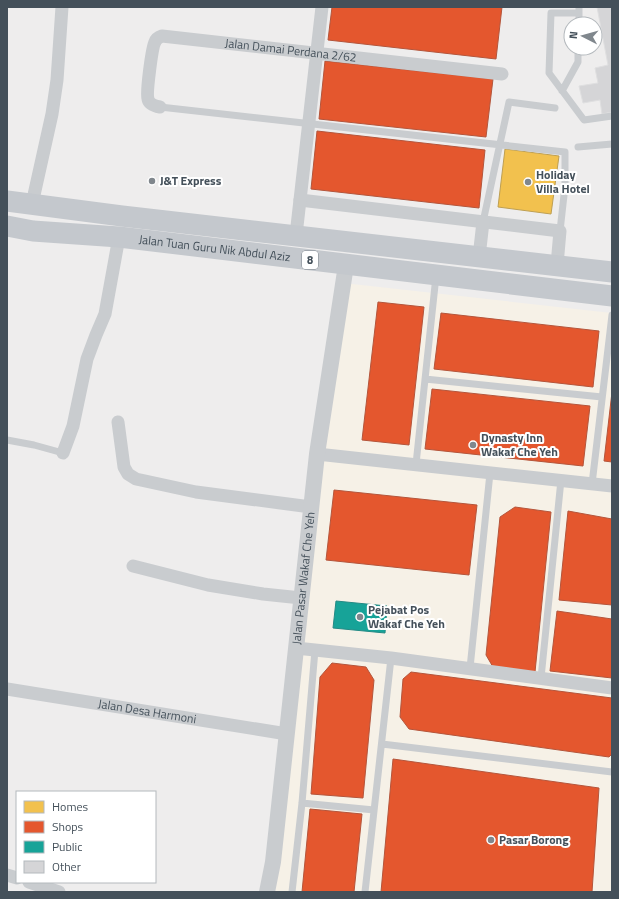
<svg xmlns="http://www.w3.org/2000/svg" width="619" height="899" font-family="'Titillium Web',sans-serif">
  <style>
    .commercial { fill: #f6f1e7 }
    .homes { fill: #f2c14e; stroke: #be9f52 }
    .shops { fill: #e4572e; stroke: #b4553b }
    .public { fill: #17a398; stroke: #248a85 }
    .building { fill: #d5d5d7; stroke: #dfdfe0 }
    .lines { fill: none; stroke-linecap: round; stroke-linejoin: round }
    .service { stroke: #c9cccf; stroke-width: 7 }
    .minor { stroke: #c9cccf; stroke-width: 13 }
    .tertiary { stroke: #c9cccf; stroke-width: 16 }
    .primary { stroke: #c4c8cd; stroke-width: 21 }
    .poi-dot { fill: #80878d; stroke: #fff; stroke-width: 1.5 }
    .labels { text-anchor: middle; stroke-width: 4; stroke-linejoin: round; paint-order: stroke }
    .shield { fill: #fff; stroke: #7c848c; stroke-width: 1 }
    .shield-label { font-size: 11px; font-weight: bold; fill: #44505a }
    .street-label { font-size: 12px; fill: #44505a; stroke: #fff }
    .poi-label { font-size: 12px; font-weight: bold; fill: #44505a; stroke: #fff; text-anchor: start }
  </style>
  <rect width="100%" height="100%" fill="#eeeded"/>
  <path class="commercial" d="M343,283L612,313V892H267Z"/>
  <path class="homes" d="M505,149L559,156L551,214L498,207Z"/>
  <path class="shops" d="M332,7H502L496,59L328,40Z
    M325,61L493,79L486,137L319,119Z
    M317,131L485,150L479,208L311,189Z
    M378,302L424,307L409,445L362,440Z
    M441,313L599,331L593,387L434,369Z
    M432,389L590,406L583,466L425,449Z
    M612,392V462L604,461Z
    M334,490L477,505L469,575L326,560Z
    M515,507L551,512L535,672L493,667L486,655L500,517Z
    M568,511L612,519V605L559,600Z
    M557,611L612,619V678L550,671Z
    M332,663L366,667L374,680L363,798L311,794L320,677Z
    M411,672L612,698V754L609,757L409,729L400,717L403,679Z
    M393,759L599,788L592,892H381Z
    M310,809L362,814L354,892H302Z"/>
  <path class="public" d="M336,601L387,606L385,633L333,628Z"/>
  <path class="building" d="M597,7H612V112L602,114L600,100L583,103L579,86L598,83L595,68L608,65Z"/>
  <g class="lines">
    <path class="service" d="M579,13H551L549,73L584,120L612,116
      M579,24V7
      M562,91L578,62V48
      M160,107L565,152V186L560,231
      M578,147L612,144
      M483,222L509,102L555,108
      M425,379L602,397
      M7,440L34,445L63,453
      M416,464L436,276
      M592,484L612,315
      M470,668L490,473
      M541,678L561,480
      M382,744L612,772
      M302,803L374,810
      M292,892L302,803L315,650
      M365,892L391,658"/>
    <g class="minor">
      <path id="s1" d="M160,107C154,106 149,104 148,99C146,93 152,47 155,42C156,39 159,37 162,36L502,74"/>
      <path d="M300,200L560,231L557,265"/>
      <path d="M32,204L52,114L57,80L62,7"/>
      <path d="M296,235L322,7"/>
      <path d="M479,257L483,222"/>
      <path d="M118,422L124,467L128,474L136,479L196,492L311,507"/>
      <path d="M63,453L73,426L87,359L96,335L105,314L119,237"/>
      <path d="M317,454L612,486"/>
      <path d="M133,566L208,585L263,594L301,598"/>
      <path d="M296,648L391,658L612,688"/>
      <path id="s2" d="M7,689L287,734"/>
      <path d="M7,875L17,878"/>
      <path d="M29,882L59,892"/>
    </g>
    <path class="tertiary" id="s3" d="M267,892L273,862L317,454L346,265"/>
    <g class="primary">
      <path d="M7,201L122,216L612,272"/>
      <path id="s4" d="M7,226L33,231L119,237L612,296"/>
    </g>
  </g>
  <g class="poi-dot">
    <circle cx="152" cy="181" r="4"/>
    <circle cx="528" cy="182" r="4"/>
    <circle cx="473" cy="445" r="4"/>
    <circle cx="360" cy="617" r="4"/>
    <circle cx="491" cy="840" r="4"/>
  </g>
  <g class="labels">
    <rect class="shield" x="302" y="251" width="16" height="18" rx="3"/>
    <g class="shield-label">
      <text x="310" y="264">8</text>
    </g>
    <g class="street-label">
      <text dy="4" stroke="none"><textPath href="#s1" startOffset="212">Jalan Damai Perdana 2/62</textPath></text>
      <text dy="4" stroke="none"><textPath href="#s4" startOffset="209">Jalan Tuan Guru Nik Abdul Aziz</textPath></text>
      <text dy="4" stroke="none"><textPath href="#s3" startOffset="316">Jalan Pasar Wakaf Che Yeh</textPath></text>
      <text dy="4" stroke="none"><textPath href="#s2" startOffset="142">Jalan Desa Harmoni</textPath></text>
    </g>
    <g class="poi-label">
      <text x="536" y="179">Holiday<tspan x="536" dy="14">Villa Hotel</tspan></text>
      <text x="160" y="185">J&amp;T Express</text>
      <text x="481" y="442">Dynasty Inn<tspan x="481" dy="14">Wakaf Che Yeh</tspan></text>
      <text x="368" y="614">Pejabat Pos<tspan x="368" dy="14">Wakaf Che Yeh</tspan></text>
      <text x="499" y="844">Pasar Borong</text>
    </g>
  </g>
  <rect width="619" height="899" fill="none" stroke="#44505a" stroke-width="16"/>
  <rect x="16" y="791" width="140" height="92" fill="#ffffff" stroke="#b4b9bd"/>
  <rect x="24" y="801" width="20" height="12" fill="#f2c14e" stroke="#b4b9bd"/>
  <text x="52" y="811" font-size="12" fill="#44505a">Homes</text>
  <rect x="24" y="821" width="20" height="12" fill="#e4572e" stroke="#b4b9bd"/>
  <text x="52" y="831" font-size="12" fill="#44505a">Shops</text>
  <rect x="24" y="841" width="20" height="12" fill="#17a398" stroke="#b4b9bd"/>
  <text x="52" y="851" font-size="12" fill="#44505a">Public</text>
  <rect x="24" y="861" width="20" height="12" fill="#d5d5d7" stroke="#b4b9bd"/>
  <text x="52" y="871" font-size="12" fill="#44505a">Other</text>
  <g transform="translate(583 36) rotate(276)"><circle r="19" fill="#ffffff" stroke="#b4b9bd"/>
  <path d="M0-3L7 15L0 10L-7 15Z" fill="#80878d"/>
  <text y="-6" font-size="11" font-weight="bold" text-anchor="middle" fill="#44505a">N</text>
  </g>
</svg>
